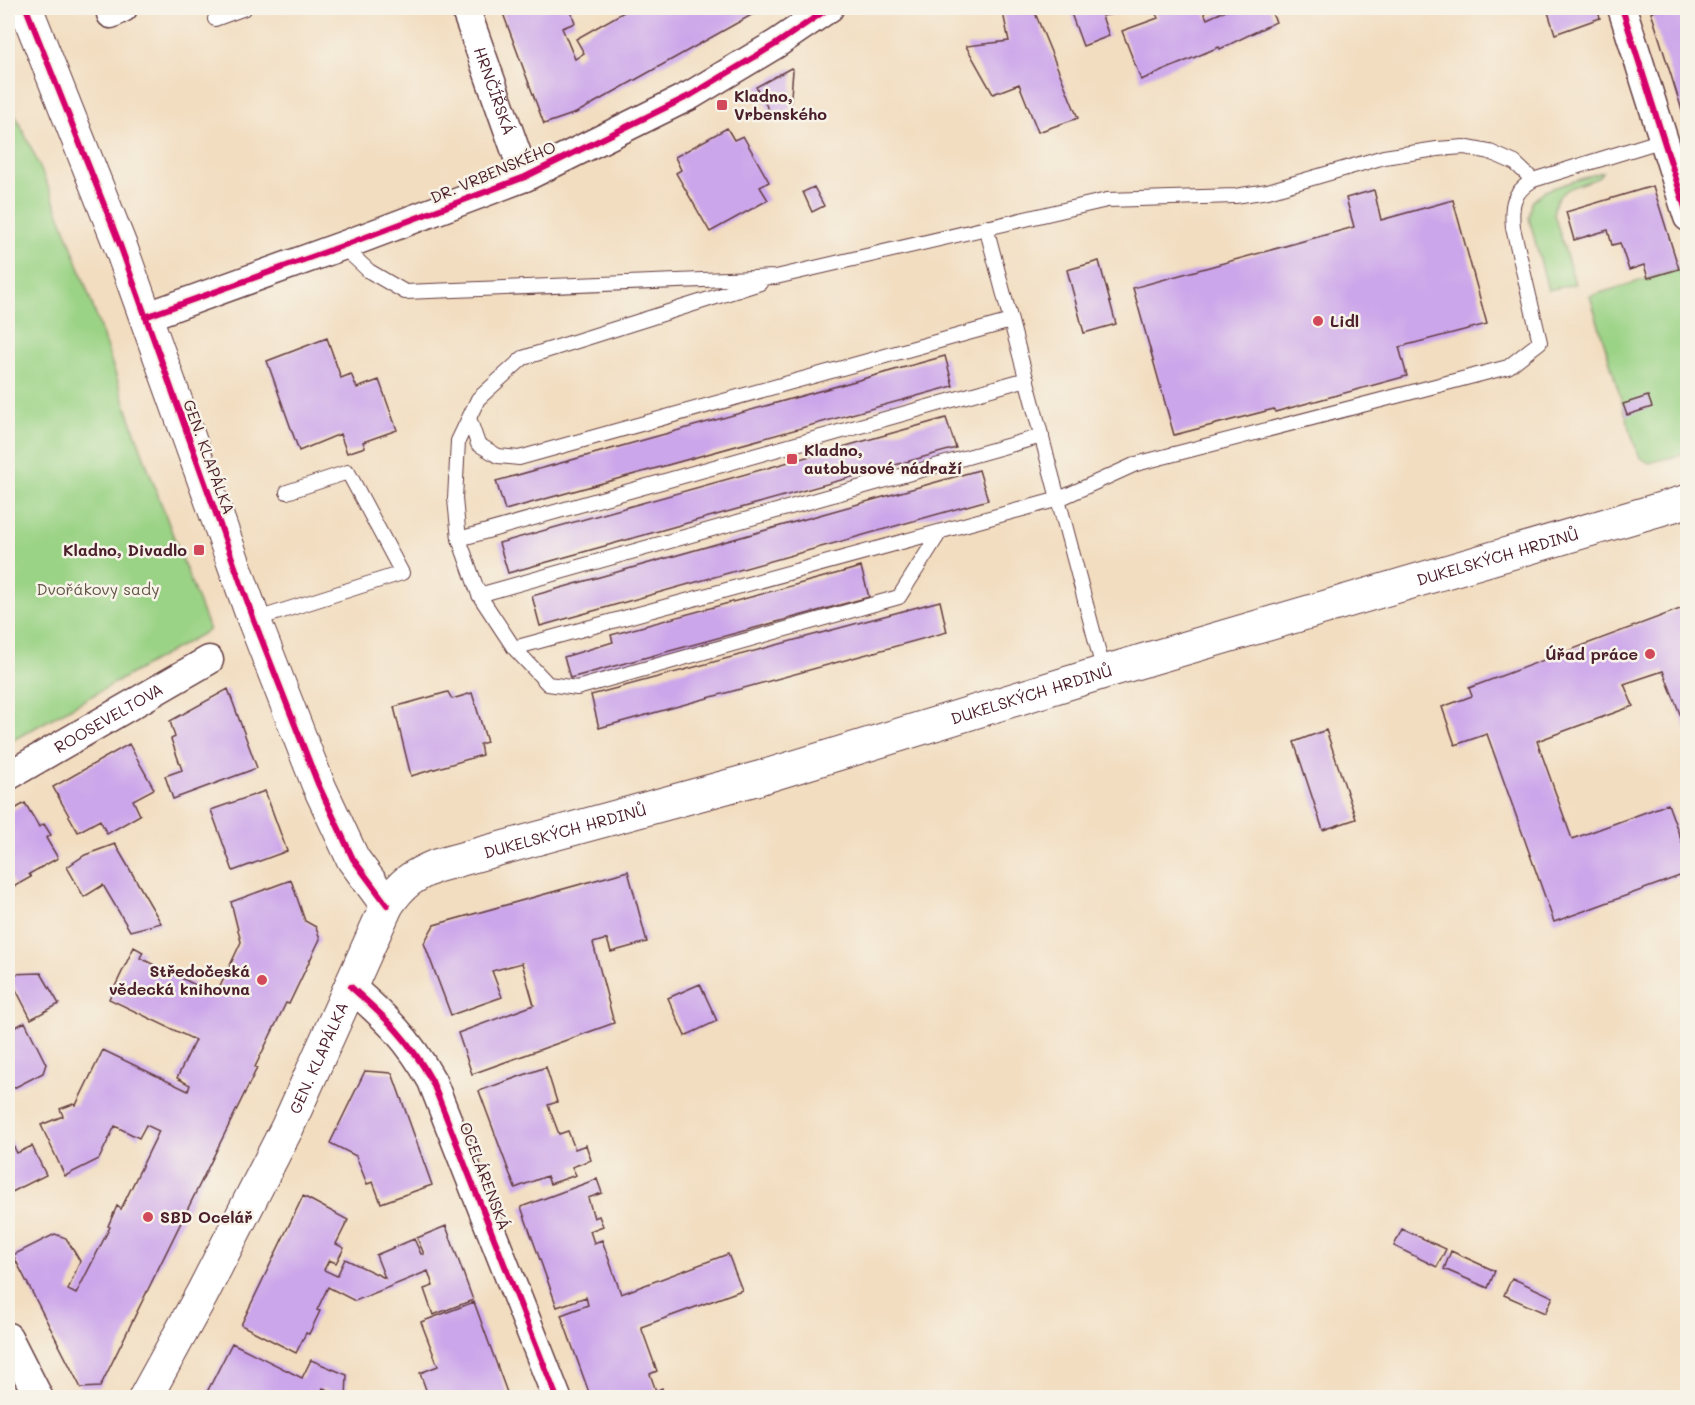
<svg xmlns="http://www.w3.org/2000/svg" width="1695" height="1405" font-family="Mali,sans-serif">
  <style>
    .green { fill: #9bd386; stroke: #727958; stroke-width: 1.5 }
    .building { fill: #cca6ea }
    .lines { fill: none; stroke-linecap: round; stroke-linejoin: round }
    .lane-casing { stroke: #633c41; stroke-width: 16 }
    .street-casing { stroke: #633c41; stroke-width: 31 }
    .secondary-casing { stroke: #633c41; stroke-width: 35 }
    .lane { stroke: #fff; stroke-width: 14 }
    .street { stroke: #fff; stroke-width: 28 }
    .secondary { stroke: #fff; stroke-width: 33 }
    .cycleway-casing { stroke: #f7f3e8; stroke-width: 10 }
    .cycleway { stroke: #d6006c; stroke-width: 6 }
    .poi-dot { fill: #d1495b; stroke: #f7f3e8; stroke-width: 2 }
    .labels { text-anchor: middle; stroke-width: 5; stroke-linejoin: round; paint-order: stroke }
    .street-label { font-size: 16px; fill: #4a1f2b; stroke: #f7f3e8 }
    .poi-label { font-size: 16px; font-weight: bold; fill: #4a1f2b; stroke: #f7f3e8; text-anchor: start }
    .park-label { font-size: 16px; fill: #625546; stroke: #f7f3e8 }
  </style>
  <rect width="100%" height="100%" fill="#f7f3e8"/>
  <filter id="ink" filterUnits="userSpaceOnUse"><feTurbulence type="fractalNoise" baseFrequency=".0167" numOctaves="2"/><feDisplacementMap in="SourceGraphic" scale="12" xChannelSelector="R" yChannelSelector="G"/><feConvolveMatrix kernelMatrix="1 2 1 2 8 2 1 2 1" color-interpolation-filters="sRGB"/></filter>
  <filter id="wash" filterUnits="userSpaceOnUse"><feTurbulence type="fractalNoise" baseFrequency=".008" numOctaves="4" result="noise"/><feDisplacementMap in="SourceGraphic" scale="24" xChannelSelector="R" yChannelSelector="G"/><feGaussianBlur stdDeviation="1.35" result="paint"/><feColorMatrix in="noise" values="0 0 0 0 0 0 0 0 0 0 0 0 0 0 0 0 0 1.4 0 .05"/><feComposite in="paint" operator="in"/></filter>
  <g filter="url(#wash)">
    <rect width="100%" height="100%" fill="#f2ddc0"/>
    <path class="green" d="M8,101C60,199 93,307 128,412C153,485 182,558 209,630L8,743Z
      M1602,172L1598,178C1579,185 1552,189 1554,214L1575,284L1548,290L1529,218L1532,202L1544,191Z
      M1679,269L1688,295L1687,453L1649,463L1640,457L1637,452L1590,296Z"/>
    <g id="blocks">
      <path class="building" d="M501,8H570L575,23L562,28L575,59L584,53L576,39L631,8H764L576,113L544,124Z
        M1002,8H1033L1078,118L1038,132L1019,84L993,94L966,46L1009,41Z
        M1069,8H1140V9L1102,16L1109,36L1083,46Z
        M1153,8H1202L1207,19L1231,8H1269L1276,22L1220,49L1219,47L1141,80L1122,31L1158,18Z
        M1551,8H1597L1600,18L1555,34L1547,9Z
        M1666,8H1688V129L1651,12Z
        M791,68L793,70L790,109L774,119L756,87Z
        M727,128L734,140L743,136L769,182L760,187L768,200L710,232L676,173L681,170L675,157Z
        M1653,186L1679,269L1648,278L1644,265L1629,270L1620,243L1612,245L1608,230L1574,240L1566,212Z
        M814,187L824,206L812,212L803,192Z
        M1374,190L1381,220L1453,200L1487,324L1399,347L1407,376L1275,412L1274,409L1174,435L1133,288L1354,227L1346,198Z
        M1099,261L1116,324L1084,333L1067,270Z
        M327,338L341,378L351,374L357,388L379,380L397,430L363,442L365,447L347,453L340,434L299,451L267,361Z
        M945,356L953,386L505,510L496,481Z
        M1648,396L1652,407L1627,415L1623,404Z
        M946,418L956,448L508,573L499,543Z
        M979,470L988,500L540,626L532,596Z
        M861,567L869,597L570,678L564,657L613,642L611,635Z
        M940,601L947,632L599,728L591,695Z
        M1688,606V734L1663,671L1624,684L1633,706L1537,741L1572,839L1668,804L1688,859V873L1554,922L1487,734L1455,745L1442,707L1472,696L1469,688Z
        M228,689L257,768L173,799L165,776L182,770L171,739L175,737L170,721Z
        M448,692L452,699L472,693L487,742L480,744L482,755L411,776L394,707Z
        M1326,730L1356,819L1323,830L1294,742Z
        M129,744L154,789L133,800L140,815L107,834L100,820L78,832L53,787Z
        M265,791L287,851L233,871L211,810Z
        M25,803L39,827L44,824L51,835L46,838L58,858L29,874L31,877L15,886L8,874V813Z
        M115,844L161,923L130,931L103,885L84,897L67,867L85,855Z
        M628,871L647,942L611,952L607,939L593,943L614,1023L472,1074L458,1033L534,1005L522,963L492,971L502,997L451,1015L424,943L434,925Z
        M291,880L305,921L316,927L320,939L289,1004L286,1003L255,1067L257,1068L100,1387L81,1388L13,1255L55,1234L66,1238L80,1261L68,1290L76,1294L110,1227L108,1226L117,1206L121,1209L159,1131L146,1125L139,1138L115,1126L99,1159L65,1176L41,1125L63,1116L60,1109L73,1104L76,1105L103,1050L188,1091L190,1085L177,1078L195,1040L109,999L134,947L143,952L140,958L216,995L241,942L231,902Z
        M41,973L59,1004L31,1019L8,974Z
        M700,984L717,1021L685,1036L668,998Z
        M25,1022L46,1064L43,1073L8,1091V1031Z
        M546,1067L557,1102L548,1105L559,1134L568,1131L575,1149L586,1145L591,1160L572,1167L576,1175L550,1184L547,1176L515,1188L479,1091Z
        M365,1071L392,1073L432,1185L381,1203L373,1182L367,1184L356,1156L330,1143Z
        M8,1135L17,1153L32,1146L46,1175L8,1194Z
        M597,1179L602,1193L588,1198L594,1218L599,1216L603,1226L590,1231L594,1243L602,1240L621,1294L728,1254L742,1290L641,1327L657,1371L650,1374L656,1391L662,1388L665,1398H591L561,1315L588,1305L586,1297L557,1307L521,1207Z
        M303,1196L348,1220L336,1244L344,1248L336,1263L329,1260L324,1270L337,1276L345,1259L385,1278L376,1255L414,1239L421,1254H424L417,1238L446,1226L473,1300L433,1315L424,1289L433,1286L428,1271L355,1301L328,1287L317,1310L320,1311L309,1334L306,1333L296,1353L241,1325Z
        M1402,1229L1446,1249L1437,1267L1394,1246Z
        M1451,1251L1495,1271L1488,1288L1444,1269Z
        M1512,1278L1553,1297L1545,1313L1504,1295Z
        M474,1302L509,1398H429L420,1373L438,1366L421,1322Z
        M232,1343L302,1378L311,1360L347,1375L346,1398L323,1388L318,1398H204Z"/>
    </g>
  </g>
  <g filter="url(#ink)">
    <use href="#blocks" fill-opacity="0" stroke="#633c41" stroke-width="1.5"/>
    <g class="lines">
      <g class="lane-casing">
        <path id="lane" d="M215,19L245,8
          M986,227L1104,672
          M342,246L369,271L405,292L776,277L1107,200L1235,196L1268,191L1384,157L1437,149L1464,147L1490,152L1515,163L1533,180L1663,140
          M760,283L523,358L478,399L458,441L455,499L459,539L479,595L514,648L548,684L577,688L899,597L940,532
          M469,418L478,444L498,456L519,458L1011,321
          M459,539L1027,379
          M479,595L1042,436
          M254,620L402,573L348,472L287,492
          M514,648L1059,499L1136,464L1508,367L1540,342L1513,228C1511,205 1512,193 1533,180"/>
      </g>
      <g class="street-casing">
        <g id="street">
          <path id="s1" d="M465,8L525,177"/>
          <path d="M1622,8L1688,217"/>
          <path d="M111,14L123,8"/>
          <path d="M145,317L342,246L525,177L691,95L776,44L829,8"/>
          <path id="s2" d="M8,776L209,660"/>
          <path d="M351,987C387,1019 408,1038 432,1081L557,1398"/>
          <path d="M8,1337L39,1398"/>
        </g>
      </g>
      <g class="secondary-casing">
        <g id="secondary">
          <path d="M26,8L120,245L254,620L318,784L353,859L387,905"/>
          <path id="s3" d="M145,1398L202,1294L287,1128L387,905C402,883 412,876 436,866L759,778L1104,672L1688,501"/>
        </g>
      </g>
      <use href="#lane" class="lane"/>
      <use href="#street" class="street"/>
      <use href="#secondary" class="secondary"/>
      <g class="cycleway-casing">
        <path id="cycleway" d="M26,8L120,245L254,620L318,784L353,859L387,905
          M1622,8L1688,217
          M145,317L342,246L525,177L691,95L776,44L829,8
          M351,987C387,1019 408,1038 432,1081L557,1398"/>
      </g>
      <use href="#cycleway" class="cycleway"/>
    </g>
  </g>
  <g class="poi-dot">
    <rect x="716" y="99" width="12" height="12" rx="3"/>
    <circle cx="1318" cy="321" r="6"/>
    <rect x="786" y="453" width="12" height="12" rx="3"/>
    <rect x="193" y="544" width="12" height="12" rx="3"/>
    <circle cx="1650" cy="654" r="6"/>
    <circle cx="262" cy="980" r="6"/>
    <circle cx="148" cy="1217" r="6"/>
  </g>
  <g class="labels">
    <g class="street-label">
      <text dy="6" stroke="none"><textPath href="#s1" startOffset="88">HRNČÍŘSKÁ</textPath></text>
      <text transform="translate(493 172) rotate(-23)" y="6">DR. VRBENSKÉHO</text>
      <text transform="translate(209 457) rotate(70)" y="6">GEN. KLAPÁLKA</text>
      <text dy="6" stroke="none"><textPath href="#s3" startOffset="1719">DUKELSKÝCH HRDINŮ</textPath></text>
      <text dy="6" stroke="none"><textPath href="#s3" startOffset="1233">DUKELSKÝCH HRDINŮ</textPath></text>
      <text dy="6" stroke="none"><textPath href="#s2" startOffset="116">ROOSEVELTOVA</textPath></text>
      <text dy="6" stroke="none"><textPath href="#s3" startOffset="747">DUKELSKÝCH HRDINŮ</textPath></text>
      <text dy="6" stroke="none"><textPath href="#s3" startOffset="382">GEN. KLAPÁLKA</textPath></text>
      <text transform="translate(485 1176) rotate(69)" y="6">OCELÁRENSKÁ</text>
    </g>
    <g class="poi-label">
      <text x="734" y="102">Kladno,<tspan x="734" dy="18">Vrbenského</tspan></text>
      <text x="1330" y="327">Lidl</text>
      <text x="804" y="456">Kladno,<tspan x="804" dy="18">autobusové nádraží</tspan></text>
      <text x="187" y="556" text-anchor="end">Kladno, Divadlo</text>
      <text x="1638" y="660" text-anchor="end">Úřad práce</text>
      <text x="250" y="977" text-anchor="end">Středočeská<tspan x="250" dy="18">vědecká knihovna</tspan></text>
      <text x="160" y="1223">SBD Ocelář</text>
    </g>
    <g class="park-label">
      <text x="98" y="595">Dvořákovy sady</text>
    </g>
  </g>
  <rect width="1695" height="1405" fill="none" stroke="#f7f3e8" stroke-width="30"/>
</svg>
